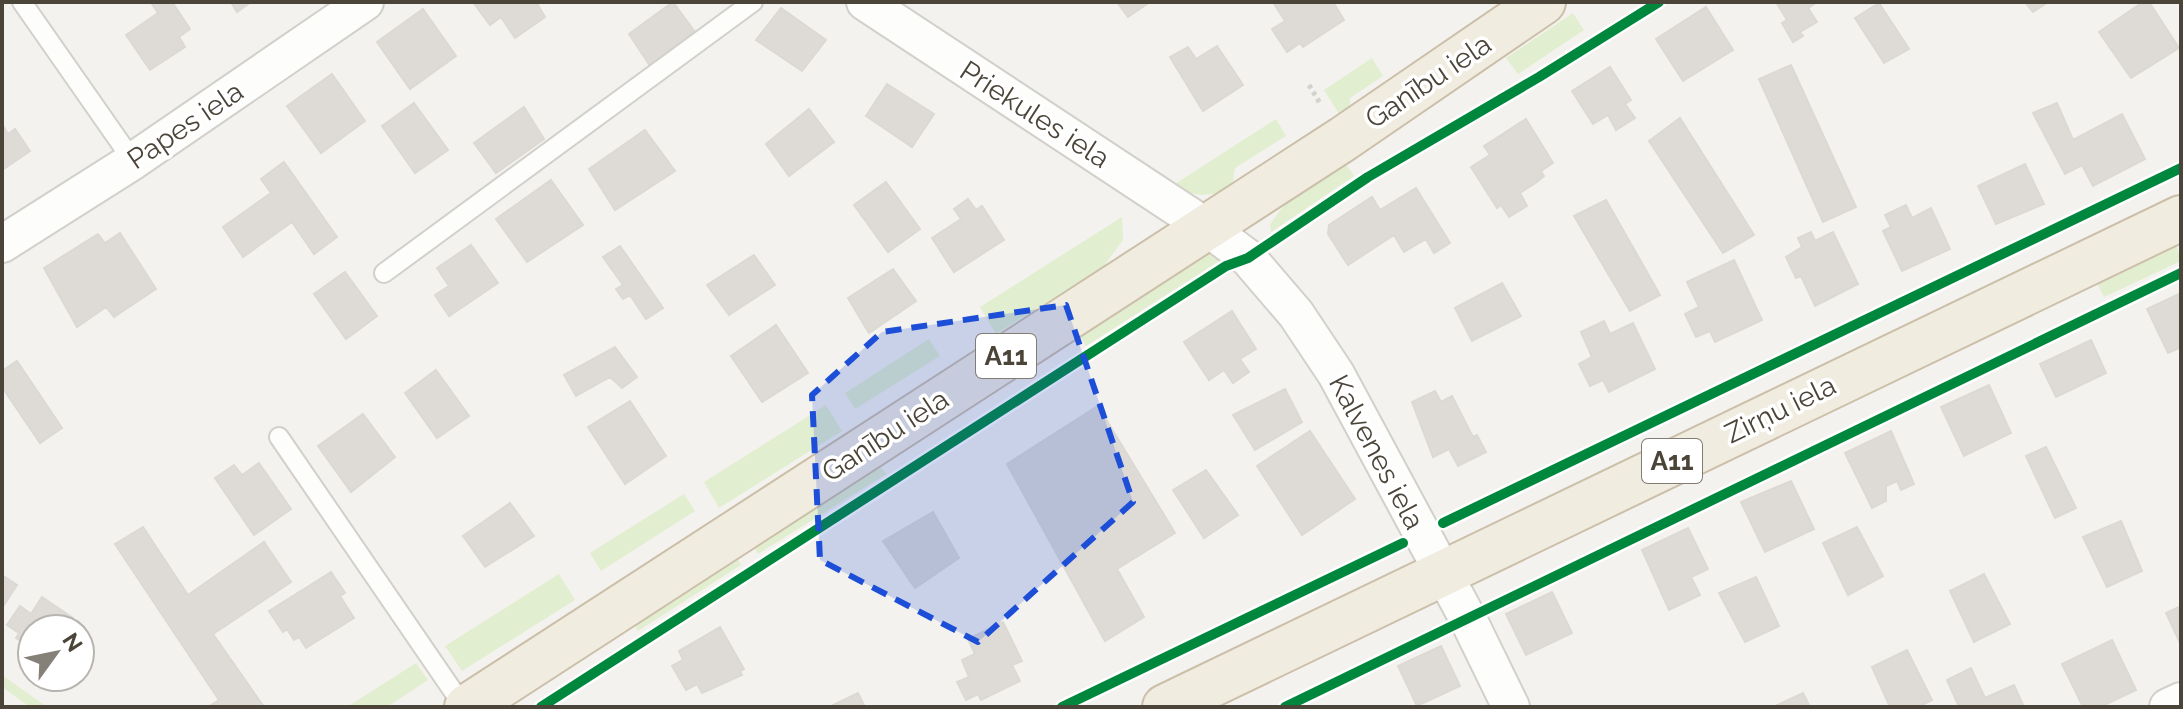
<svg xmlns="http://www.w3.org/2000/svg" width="2183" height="709" font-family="Raleway,sans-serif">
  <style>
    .green { fill: #e1eecf }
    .building { fill: #dedbd6; stroke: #dcd9d4; stroke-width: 2 }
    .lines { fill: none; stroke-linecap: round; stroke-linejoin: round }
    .service-casing { stroke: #d2d0cb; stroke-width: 22 }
    .minor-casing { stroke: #d2d0cb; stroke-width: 40 }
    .trunk-casing { stroke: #ccbfa9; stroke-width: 48 }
    .path { stroke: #d3d2cc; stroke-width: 5; stroke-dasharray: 4 4; stroke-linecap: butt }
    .service { stroke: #fdfdfc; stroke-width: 18 }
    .minor { stroke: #fdfdfc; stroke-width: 36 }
    .trunk { stroke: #f0ece0; stroke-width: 44 }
    .cycleway-casing { stroke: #fff; stroke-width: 15 }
    .cycleway { stroke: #00873e; stroke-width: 10 }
    .marked { fill: #1d4ed8; fill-opacity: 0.2; stroke: #1d4ed8; stroke-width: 6; stroke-dasharray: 16 10; stroke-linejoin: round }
    .labels { text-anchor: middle; stroke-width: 7; stroke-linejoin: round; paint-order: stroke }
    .shield { fill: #fff; stroke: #817c74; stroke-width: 2 }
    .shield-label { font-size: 26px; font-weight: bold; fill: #4b4439 }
    .street-label { font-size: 28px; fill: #4b4439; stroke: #fff }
  </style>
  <rect width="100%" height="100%" fill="#f4f2ee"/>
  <path class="green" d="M1573,13L1584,30L1518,74L1506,58Z
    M1372,58L1383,76L1350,98V107L1339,114L1324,90Z
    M1276,119L1286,136L1235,168L1232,188C1213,196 1191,199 1175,184Z
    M1343,160L1354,176L1271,232L1270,224L1291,196Z
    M1122,217L1123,240L1103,267L996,334L980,307Z
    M2174,238L2181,261L2104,297L2095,279Z
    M1206,248L1221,260L1086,346L1077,332Z
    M929,339L940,356L855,409L845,393Z
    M826,405L842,431L719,508L704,482Z
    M875,459L886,474L758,554L750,541Z
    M684,494L695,511L601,571L590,553Z
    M734,553L741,565L638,631L635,625Z
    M559,574L575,600L462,671L445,646Z
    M416,663L428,680L387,707H347Z
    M2,675L47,707H30L2,687Z"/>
  <path class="building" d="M154,2H172L190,29L179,37L185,47L150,70L126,35L158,13L152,4Z
    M231,2H251L237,12Z
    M473,2H536L545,17L515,38L501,17L490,25Z
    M673,2L698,36L650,66L629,34Z
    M1117,2H1150L1128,17Z
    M1273,2H1333L1344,20L1303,47L1300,43L1287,52L1272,29L1285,21Z
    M1776,2H1817L1808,8L1817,22L1800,32L1803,36L1793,42L1782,23L1787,20Z
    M2025,2H2048L2033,12Z
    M2143,2H2149L2179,48L2131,78L2099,32Z
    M1879,3L1909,49L1884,63L1855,18Z
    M1706,7L1733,50L1683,81L1656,39Z
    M781,8L826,40L802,71L756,40Z
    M423,9L456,56L410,89L377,42Z
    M1217,46L1243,85L1203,111L1170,57L1188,47L1196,59Z
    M1791,65L1856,207L1823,222L1759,79Z
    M1610,67L1631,100L1625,104L1635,118L1616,130L1608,115L1593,124L1572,91Z
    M332,74L365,121L321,153L287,106Z
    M887,84L934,114L912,147L866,116Z
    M414,103L448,150L415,173L382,126Z
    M2057,103L2073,140L2122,114L2145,159L2093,186L2082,165L2065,174L2033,113Z
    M524,107L544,139L496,173L474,143Z
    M809,109L834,142L789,176L766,144Z
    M1680,118L1754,235L1723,253L1649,141Z
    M1526,119L1553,163L1541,171L1544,176L1537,182L1520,193L1527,206L1509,217L1501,205L1497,208L1471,167L1490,155L1484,146Z
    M2,124L8,134L15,129L30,151L2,170Z
    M645,130L675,171L615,210L589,169Z
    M284,162L337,237L314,254L292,222L243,257L223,227L271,193L261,179Z
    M2025,164L2044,204L1996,224L1978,186Z
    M551,180L583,225L527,262L496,219Z
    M886,182L920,229L888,252L854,205Z
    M1416,188L1450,243L1434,253L1426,239L1404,252L1394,235L1348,265L1328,234L1329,225L1372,197L1380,210Z
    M968,199L976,210L982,206L1004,240L954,272L932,238L961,219L954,209Z
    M1606,200L1660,295L1630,311L1574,216Z
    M1906,205L1912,218L1931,208L1950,249L1902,271L1883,231L1891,227L1885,215Z
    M1811,232L1815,241L1833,232L1858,284L1815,306L1801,276L1796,278L1786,257L1802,247L1798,238Z
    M120,233L156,289L114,317L106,307L77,327L44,268L98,234L105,243Z
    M471,245L498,283L449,316L435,295L449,286L437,268Z
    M620,246L663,308L646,319L630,295L623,299L616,289L623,285L603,257Z
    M754,255L775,285L729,315L707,285Z
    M1734,260L1762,320L1715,342L1710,331L1696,337L1685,314L1699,307L1687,282Z
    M893,269L916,301L869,333L848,298Z
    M345,272L377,316L346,339L314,294Z
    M1502,283L1521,316L1472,341L1455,308Z
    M2181,293V347L2168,353L2147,309Z
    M1232,311L1256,349L1240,359L1249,372L1233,383L1224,370L1209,380L1184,342Z
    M1604,321L1610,334L1633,323L1655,369L1609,392L1603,380L1590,386L1579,364L1592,357L1581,332Z
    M776,325L808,373L762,402L731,356Z
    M2091,340L2106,373L2056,397L2040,364Z
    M615,347L637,377L622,388L610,377L576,396L564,375Z
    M17,361L62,428L40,443L2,387V371Z
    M436,370L469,416L437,438L405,393Z
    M1989,385L2011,433L1964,456L1941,407Z
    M1285,389L1302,422L1255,450L1233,415Z
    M1435,391L1441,402L1452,396L1473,437L1477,435L1486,452L1458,466L1449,449L1433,457L1412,402Z
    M630,401L666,456L625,484L588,427Z
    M1098,406L1175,533L1117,569L1144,617L1105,641L1007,464Z
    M363,414L395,457L351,492L318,446Z
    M1310,431L1355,499L1302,535L1257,466Z
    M1891,431L1914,484L1901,490L1897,481L1886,486V501L1872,508L1845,453Z
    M2046,447L2076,508L2055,518L2026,456Z
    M259,463L291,509L254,535L215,478L234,465L242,475Z
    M1206,470L1238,515L1204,538L1173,490Z
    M1791,481L1814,529L1765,552L1741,502Z
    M510,503L534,536L485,567L463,536Z
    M933,512L959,558L915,588L883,541Z
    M2121,521L2142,571L2107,587L2083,537Z
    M143,527L188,595L264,542L291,582L213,634L264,707H208L219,700L115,544Z
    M1857,527L1883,576L1848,595L1823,543Z
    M1688,528L1708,569L1691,577L1700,595L1669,610L1642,550Z
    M331,572L345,593L340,596L354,618L306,648L299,637L294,640L287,629L283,632L269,611Z
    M1984,574L2010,624L1974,642L1950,591Z
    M2,575L17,585L2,608Z
    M1756,577L1779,626L1745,642L1719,593Z
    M1552,592L1572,633L1526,655L1506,614Z
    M42,597L73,618L66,629H32V648L16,638L19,633L7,625L20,606L31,614Z
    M2181,606V645L2166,613Z
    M1003,622L1022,661L1012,665L1020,681L981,700L978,694L966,700L957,682L969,677L962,660L975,654L968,639Z
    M720,627L744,669L740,671L742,675L702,693L697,684L686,690L672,666L683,660L679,651Z
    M2112,640L2136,690L2100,707H2083L2062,664Z
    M1441,646L1460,686L1417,706L1398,666Z
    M1907,650L1932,700L1918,707H1890L1872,667Z
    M1971,668L1985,698L2014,685L2024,707H1959L1947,680Z
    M858,693L865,707H829Z
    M1803,693L1810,707H1773Z"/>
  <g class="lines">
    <g class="service-casing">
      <path id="service" d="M22,2L133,161
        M384,273L753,2
        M279,437L464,707"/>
    </g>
    <g class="minor-casing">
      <path id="minor" d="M865,2L1205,226L1248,258L1296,314L1336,374L1468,619L1511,707
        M2,244L133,161L365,2
        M2168,707L2181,701"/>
    </g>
    <g class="trunk-casing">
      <path id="trunk" d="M467,707L1343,139L1543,2
        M1165,707L2181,218"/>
    </g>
    <path class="path" d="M1309,85L1321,105"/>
    <use href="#service" class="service"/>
    <use href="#minor" class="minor"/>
    <use href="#trunk" class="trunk"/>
    <g class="cycleway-casing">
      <path id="cycleway" d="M1443,523L2181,168
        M541,707L1226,266L1248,258L1368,177L1539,77L1659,2
        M1062,707L1403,543
        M1285,707L2181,273"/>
    </g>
    <use href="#cycleway" class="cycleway"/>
  </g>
  <path class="marked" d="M1066,305L1133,502L978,642L820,560L812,395L882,332Z"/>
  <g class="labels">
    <g class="shield">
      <rect x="976" y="334" width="60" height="44" rx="6"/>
      <rect x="1642" y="439" width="60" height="44" rx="6"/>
    </g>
    <g class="shield-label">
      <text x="1006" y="365">A11</text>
      <text x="1672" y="470">A11</text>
    </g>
    <g class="street-label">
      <text transform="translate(1428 81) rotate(-34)" y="10">Ganību iela</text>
      <text transform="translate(1035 114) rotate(33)" y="10">Priekules iela</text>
      <text transform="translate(185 125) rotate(-34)" y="10">Papes iela</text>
      <text transform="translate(1780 409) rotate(-26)" y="10">Zirņu iela</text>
      <text transform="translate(885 435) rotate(-33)" y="10">Ganību iela</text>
      <text transform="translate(1377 452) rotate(62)" y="10">Kalvenes iela</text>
    </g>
  </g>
  <rect width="2183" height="709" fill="none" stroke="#4b4439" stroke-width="8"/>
  <g transform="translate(56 653) rotate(57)"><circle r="38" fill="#ffffff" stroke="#b7b4b0" stroke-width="2"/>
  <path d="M0-6L14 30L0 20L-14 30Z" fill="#868178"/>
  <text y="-12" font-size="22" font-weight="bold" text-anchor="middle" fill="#4b4439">N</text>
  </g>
</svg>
